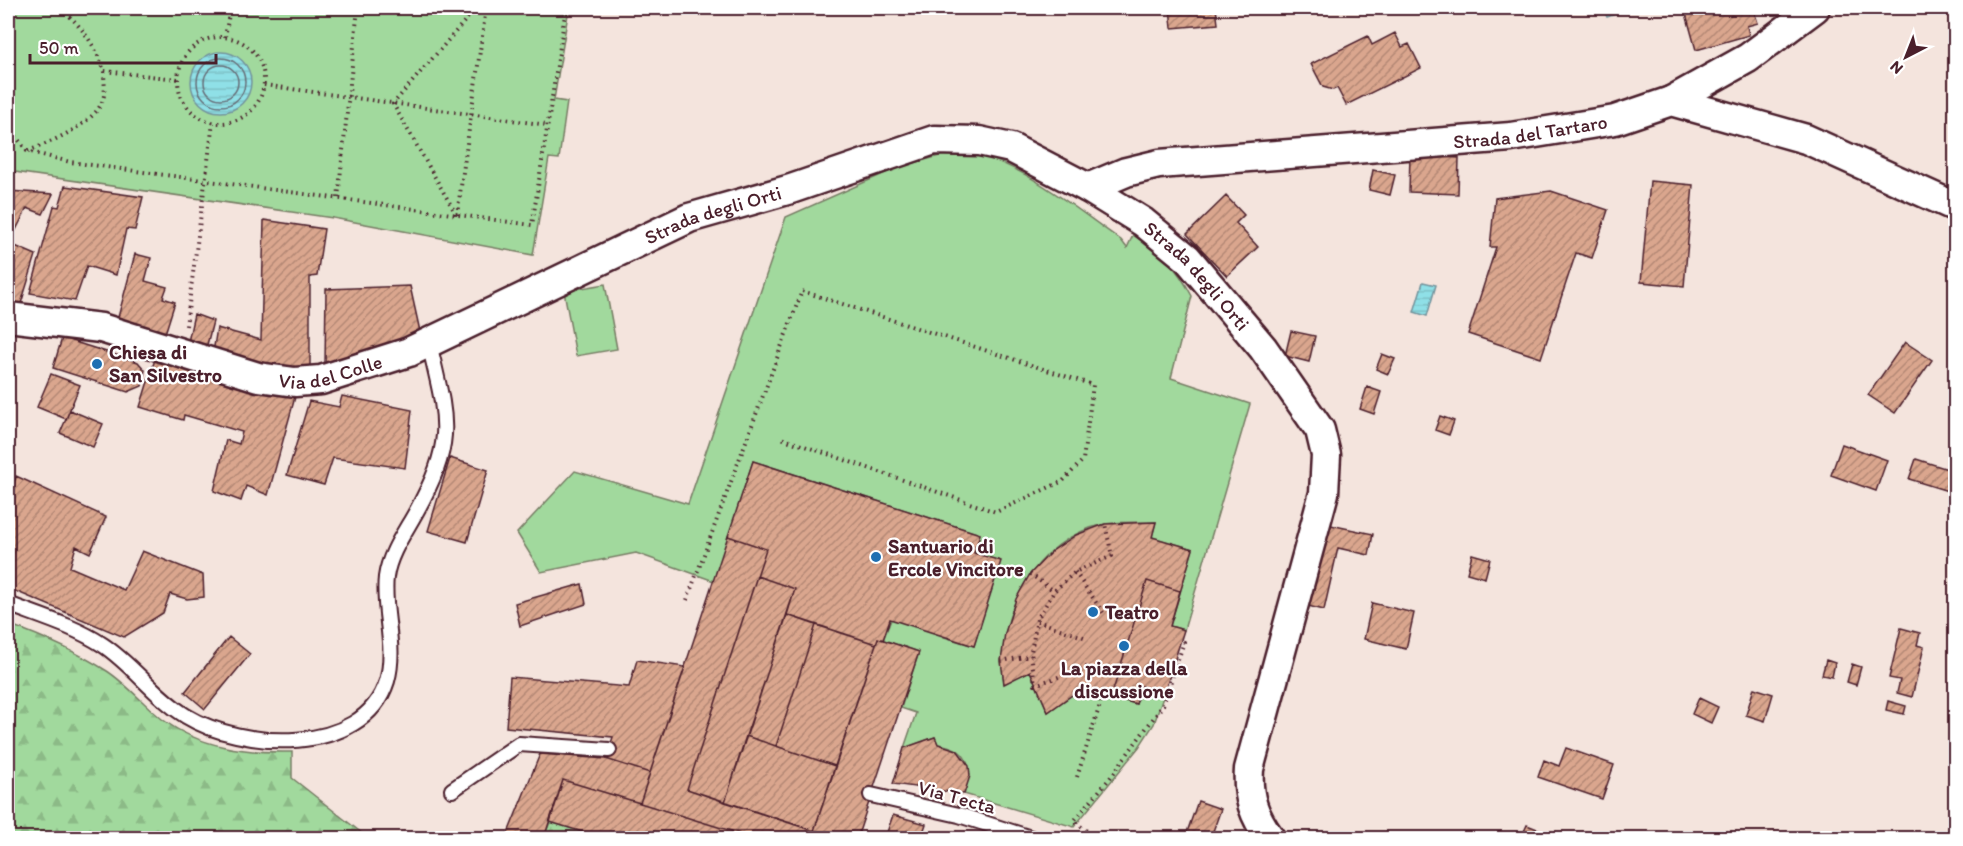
<svg xmlns="http://www.w3.org/2000/svg" width="1963" height="846" font-family="Itim,sans-serif">
  <style>
    .green { fill: #a1d99d; stroke: #767c64; stroke-width: 1.5 }
    .forest { fill: url(#forest-firs); stroke: #767c64; stroke-width: 1.5 }
    .water { fill: url(#water-rules); stroke: #73939c; stroke-width: 1.5 }
    .lines { fill: none; stroke-linecap: round; stroke-linejoin: round }
    .shore { stroke: #666c76; stroke-width: 1.5 }
    .building { fill: url(#building-hatch); stroke: #4a1f2b; stroke-width: 1.5 }
    .lane-casing { stroke: #4a1f2b; stroke-width: 18 }
    .street-casing { stroke: #4a1f2b; stroke-width: 33 }
    .path { stroke: #4a1f2b; stroke-width: 4; stroke-dasharray: 1.5 4.5; stroke-linecap: butt }
    .lane { stroke: #fff; stroke-width: 14 }
    .street { stroke: #fff; stroke-width: 28 }
    .poi-dot { fill: #1f6fb2; stroke: #fff; stroke-width: 2 }
    .labels { text-anchor: middle; stroke-width: 4.5; stroke-linejoin: round; paint-order: stroke }
    .street-label { font-size: 20px; fill: #4a1f2b; stroke: #fff }
    .poi-label { font-size: 20px; font-weight: bold; fill: #4a1f2b; stroke: #fff; text-anchor: start }
  </style>
  <defs>
    <pattern id="forest-firs" width="22" height="20" patternUnits="userSpaceOnUse" patternTransform="scale(1.5)"><rect width="22" height="20" fill="#a1d99d"/><path d="M5 1l3.5 6h-7zM16 11l3.5 6h-7z" fill="#8cba87"/></pattern>
    <pattern id="water-rules" width="6" height="5" patternUnits="userSpaceOnUse" patternTransform="scale(1.5)"><rect width="6" height="5" fill="#8fe0e7"/><path d="M0 2.5h6" fill="none" stroke="#7dc0c6"/></pattern>
    <pattern id="building-hatch" width="6" height="6" patternUnits="userSpaceOnUse" patternTransform="scale(1.5)"><rect width="6" height="6" fill="#daa68e"/><path d="M-1 1l2-2M0 6l6-6M5 7l2-2" fill="none" stroke="#b38774"/></pattern>
  </defs>
  <rect width="100%" height="100%" fill="#f4e4dd"/>
  <filter id="ink" filterUnits="userSpaceOnUse"><feTurbulence type="fractalNoise" baseFrequency=".0167" numOctaves="2"/><feDisplacementMap in="SourceGraphic" scale="12" xChannelSelector="R" yChannelSelector="G"/><feConvolveMatrix kernelMatrix="1 2 1 2 8 2 1 2 1" color-interpolation-filters="sRGB"/></filter>
  <g filter="url(#ink)">
    <path class="green" d="M8,8H569L554,100L567,102L559,159L549,158L533,255L333,218L8,171Z
      M954,152C1011,152 1075,209 1121,240L1127,248L1133,235C1162,253 1176,265 1192,296L1171,378L1250,404L1184,630L1170,626L1193,549L1152,537L1156,522C1140,522 1121,521 1105,524C1035,538 994,616 1004,683L1030,671L1048,712L1082,688L1136,704L1142,686L1164,694L1154,724L1139,747L1074,827L964,794C973,768 970,748 938,744L935,737L904,748L916,713L901,708L919,652L883,640L924,536L944,637L974,646L1000,561L974,553L980,534L753,461L714,581L636,553L541,572L517,533L575,471L688,504L786,217L899,167Z
      M605,284L617,349L576,356L564,291Z"/>
    <path class="forest" d="M8,624C44,637 74,650 107,671C127,684 143,704 162,719C200,748 246,753 292,752V778L368,838H8Z
      M550,822L602,838H544Z"/>
    <path class="water" d="M1603,8H1632L1607,17Z
      M191 82a30 30 0 1 1 60 0a30 30 0 1 1-60 0Z
      M1423,282L1436,285L1427,316L1414,312Z"/>
    <g class="lines">
      <path class="shore" d="M197 82a24 24 0 1 1 48 0a24 24 0 1 1-48 0Z
        M204 82a17 17 0 1 1 34 0a17 17 0 1 1-34 0Z"/>
    </g>
    <path class="building" d="M1170,8H1216L1218,24L1172,28Z
      M1694,8H1753L1758,23L1747,26L1749,35L1696,50L1685,10Z
      M1395,33L1402,47L1409,44L1421,68L1346,105L1337,88L1333,90L1323,87L1311,64L1368,36L1372,45Z
      M1410,155L1459,158L1458,194L1409,192Z
      M1373,170L1395,175L1390,195L1369,190Z
      M1650,181L1693,185L1684,286L1641,282Z
      M65,186L143,197L135,230L126,229L116,275L87,266L75,301L30,293L54,206L59,207Z
      M8,191L53,194L43,214L27,208L16,230L12,229L8,241Z
      M1551,191L1608,210L1592,258L1576,253L1541,358L1468,334L1496,247H1490L1495,198Z
      M1226,196L1244,215L1236,223L1258,247L1227,276L1187,234Z
      M264,220L324,229L317,276L310,277V368L268,373L212,359L217,328L261,340Z
      M8,243L36,255L19,310L8,307Z
      M135,254L151,258L145,281L167,287L163,298L175,302L163,340L117,321Z
      M410,286L421,336L397,350L348,355V364L325,365L326,289Z
      M194,314L213,321L206,349L188,342Z
      M1291,331L1315,336L1309,362L1285,356Z
      M62,338L138,362L145,370L142,386L128,392L53,368Z
      M1905,342L1932,360L1895,413L1868,395Z
      M1382,354L1395,359L1388,374L1376,369Z
      M156,356L295,397L268,495L246,486L241,501L214,491L226,440L239,444L242,432L184,415L183,420L140,407Z
      M51,374L80,385L66,419L37,407Z
      M1367,387L1381,392L1374,414L1360,409Z
      M342,396L412,410L405,468L333,458L324,485L287,475L309,401L339,407Z
      M70,410L103,424L93,447L60,433Z
      M1440,416L1454,421L1449,435L1435,430Z
      M1842,444L1887,460L1876,491L1831,475Z
      M450,458L488,470L467,542L428,531Z
      M1916,459L1954,471L1948,491L1909,479Z
      M753,461L980,534L974,553L1001,561L974,646L890,619L883,640L878,638L876,644L787,615L795,589L757,576L766,549L728,536Z
      M16,476L106,517L90,553L76,546L70,567L124,590L142,551L203,575L204,597L187,599L170,594L163,613L124,637L8,588V486L12,488Z
      M1156,522L1152,537L1193,549L1170,626L1184,630L1164,694L1142,686L1136,704L1082,688L1048,712L1030,671L1004,684L1001,661L1005,633L1016,599L1030,574L1052,551L1076,535L1105,524Z
      M1326,524L1373,534L1369,555L1338,548L1324,610L1308,606Z
      M728,536L766,549L687,789L836,838H754L640,803Z
      M1472,554L1490,559L1485,578L1467,573Z
      M757,576L795,589L725,802L687,789Z
      M1147,581L1180,591L1170,626L1184,630L1164,694L1142,686L1136,704L1111,697Z
      M582,584L586,604L520,626L515,603Z
      M1372,603L1414,613L1406,649L1364,639Z
      M787,615L816,625L776,746L746,736Z
      M816,625L876,644L835,766L776,746Z
      M1901,628L1920,633L1917,645L1924,647L1912,697L1897,693L1900,680L1889,678Z
      M229,637L250,654L205,709L185,692Z
      M878,638L919,652L857,838H836L814,831Z
      M637,660L685,667L650,773L606,759L613,737L506,727L510,677L629,687Z
      M1826,660L1835,663L1832,677L1822,675Z
      M1852,664L1861,667L1856,685L1847,682Z
      M1754,688L1773,694L1765,721L1746,715Z
      M1699,698L1718,707L1711,723L1692,714Z
      M1888,701L1906,706L1904,714L1886,710Z
      M746,736L835,766L814,831L725,802Z
      M935,737L938,744L957,750L969,766L970,776L964,794L893,784L904,748Z
      M1566,748L1614,765L1602,799L1538,777L1544,760L1559,766Z
      M540,754L606,759L650,773L640,803L563,780L544,838H506Z
      M563,780L640,803L754,838H602L550,822Z
      M1198,801L1221,809L1211,837L1215,838H1185Z
      M893,815L926,824L921,838H885Z
      M1527,825L1560,838H1521Z"/>
    <g class="lines">
      <g class="lane-casing">
        <path id="lane" d="M8,604C39,616 74,626 103,645C133,665 155,697 186,716C240,749 363,758 387,681C397,645 382,612 386,577C389,554 405,532 416,512C456,439 447,421 429,343
          M452,790L519,744L609,750
          M871,795L959,815L1031,838"/>
      </g>
      <g class="street-casing">
        <g id="street">
          <path d="M1671,101L1748,58L1815,8"/>
          <path id="s1" d="M1088,188L1126,172L1159,164L1511,137L1615,120L1671,101L1806,139L1956,207"/>
          <path id="s2" d="M8,317L101,328L258,377L295,382L321,380L409,352L689,218L791,189L934,140L979,141L1011,148L1088,188L1143,222L1187,258L1263,348L1320,430L1326,455L1324,493L1249,769C1247,797 1254,816 1270,838"/>
        </g>
      </g>
      <path class="path" d="M61,8C82,27 95,44 104,71L178,79
        M225,37L230,8
        M178 80a43 43 0 1 1 86 0a43 43 0 1 1-86 0Z
        M264,85L547,125
        M8,126L27,151L70,162L532,225L566,8
        M28,151C49,143 97,123 103,99C106,91 104,80 104,71
        M338,198L358,8
        M456,214L393,104L476,8
        M457,215L486,8
        M186,326L213,123
        M1075,572L1104,614
        M1030,574L1054,591
        M687,600L802,291L1093,385L1083,460L1063,481L996,512L781,438
        M1037,621L1086,638
        M1001,661L1031,656
        M1087,667L1035,685L1031,652L1037,619L1055,590L1075,572L1112,556L1105,524
        M1077,777L1105,689
        M1096,838L1074,821L1110,778L1163,705L1184,642L1181,641"/>
      <use href="#lane" class="lane"/>
      <use href="#street" class="street"/>
    </g>
  </g>
  <g class="poi-dot">
    <circle cx="97" cy="364" r="6"/>
    <circle cx="876" cy="557" r="6"/>
    <circle cx="1093" cy="612" r="6"/>
    <circle cx="1124" cy="646" r="6"/>
  </g>
  <g class="labels">
    <g class="street-label">
      <text dy="7" stroke="none"><textPath href="#s1" startOffset="448">Strada del Tartaro</textPath></text>
      <text dy="7" stroke="none"><textPath href="#s2" startOffset="748">Strada degli Orti</textPath></text>
      <text dy="7" stroke="none"><textPath href="#s2" startOffset="1287">Strada degli Orti</textPath></text>
      <text dy="7" stroke="none"><textPath href="#s2" startOffset="332">Via del Colle</textPath></text>
      <text transform="translate(957 797) rotate(15)" y="7">Via Tecta</text>
    </g>
    <g class="poi-label">
      <text x="109" y="359">Chiesa di<tspan x="109" dy="23">San Silvestro</tspan></text>
      <text x="888" y="553">Santuario di<tspan x="888" dy="23">Ercole Vincitore</tspan></text>
      <text x="1105" y="619">Teatro</text>
      <text x="1124" y="675" text-anchor="middle">La piazza della<tspan x="1124" dy="23">discussione</tspan></text>
    </g>
  </g>
  <rect width="1963" height="846" fill="none" stroke="#fff" stroke-width="30"/>
  <rect x="15" y="15" width="1933" height="816" fill="none" stroke="#4a1f2b" stroke-width="2" filter="url(#ink)"/>
  <g transform="translate(1906 57) rotate(222)" stroke="#ffffff" stroke-width="4.5" paint-order="stroke">
  <path d="M0-4.5L10 22L0 15L-10 22Z" fill="#4a1f2b"/>
  <text y="-9" font-size="16" font-weight="bold" text-anchor="middle" fill="#4a1f2b">N</text>
  </g>
  <path d="M30 54v9h186v-9" fill="none" stroke="#4a1f2b" stroke-width="3"/>
  <text x="39" y="54" font-size="18" fill="#4a1f2b" stroke="#ffffff" stroke-width="4.5" paint-order="stroke">50 m</text>
</svg>
